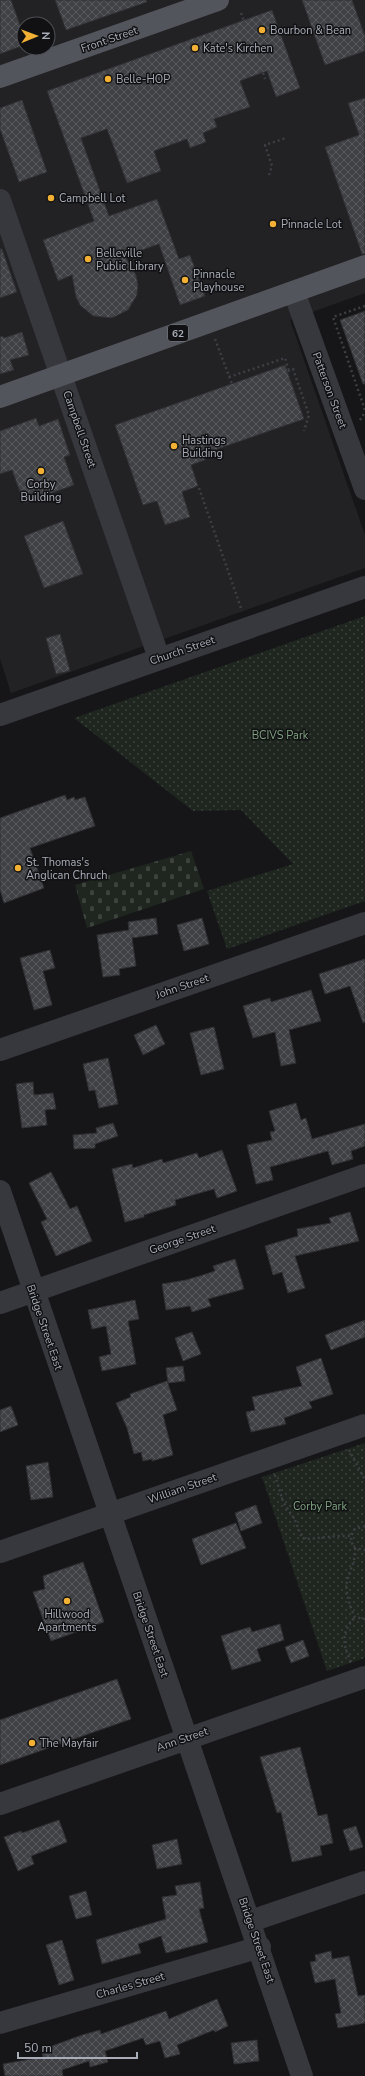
<svg xmlns="http://www.w3.org/2000/svg" width="365" height="2076" font-family="'Nunito Sans',sans-serif">
  <style>
    .built { fill: #222225; fill-rule: evenodd }
    .cemetery { fill: url(#cemetery-stones) }
    .park { fill: url(#park-dots) }
    .building { fill: url(#building-cross-hatch); stroke: #303034 }
    .lines { fill: none; stroke-linecap: round; stroke-linejoin: round }
    .path { stroke: #3d3f44; stroke-width: 2.5; stroke-dasharray: 2 3; stroke-linecap: butt }
    .minor { stroke: #37383d; stroke-width: 22 }
    .major { stroke: #53555c; stroke-width: 22 }
    .poi-dot { fill: #f2b134; stroke: #111113; stroke-width: 1.5 }
    .labels { text-anchor: middle; stroke-width: 3; stroke-linejoin: round; paint-order: stroke }
    .shield { fill: #111113; stroke: #7b7e86; stroke-width: 1 }
    .shield-label { font-size: 10px; font-weight: bold; fill: #a8adb8 }
    .poi-label { font-size: 11px; fill: #a8adb8; stroke: #111113; text-anchor: start }
    .street-label { font-size: 11px; fill: #a8adb8; stroke: #111113 }
    .park-label { font-size: 11px; fill: #7fa381; stroke: #111113 }
  </style>
  <defs>
    <pattern id="cemetery-stones" width="16" height="16" patternUnits="userSpaceOnUse"><rect width="16" height="16" fill="#1e261f"/><path d="M2 7V4a2 2 0 0 1 4 0v3zM10 15v-3a2 2 0 0 1 4 0v3z" fill="#3c433d"/></pattern>
    <pattern id="park-dots" width="8" height="8" patternUnits="userSpaceOnUse"><rect width="8" height="8" fill="#1e261f"/><path d="M2 2h.1M6 6h.1" fill="none" stroke="#3c433d" stroke-width="1.8" stroke-linecap="round"/></pattern>
    <pattern id="building-cross-hatch" width="8" height="8" patternUnits="userSpaceOnUse"><rect width="8" height="8" fill="#404145"/><path d="M0 0l8 8M0 8l8-8" fill="none" stroke="#595a5e"/></pattern>
  </defs>
  <rect width="100%" height="100%" fill="#161618"/>
  <path class="built" d="M0,0H365V293L290,320L365,535V568L11,693L0,659ZM24,24H48V48H24Z"/>
  <path class="cemetery" d="M191,851L204,889L87,928L75,885Z"/>
  <path class="park" d="M365,616V901L227,949L207,891L293,864L241,810L193,811L74,718Z
    M365,1443V1658L327,1671L262,1477Z"/>
  <path class="building" d="M0,0H11L24,36V45L0,54Z
    M55,0H146L147,2L66,30Z
    M302,0H352L365,36V51L325,65Z
    M272,10L300,88L276,97L267,71L240,81L250,107L214,119L217,127L203,133L206,142L190,148L187,139L154,151L161,171L127,183L107,129L81,138L109,216L157,199L179,259L190,255L205,296L180,305L159,244L125,256L136,275L138,285L137,295L128,310L112,318L93,316L80,305L76,297L72,275L58,281L43,240L94,221L47,91Z
    M365,98V254H362L325,147L359,135L348,103Z
    M22,100L47,172L19,182L0,129V108Z
    M0,249H2L17,292L0,298Z
    M365,311V384H363L340,320Z
    M22,332L29,355L10,360L14,370L0,374V337L3,336L4,338Z
    M285,365L304,419L203,454L205,460L191,465L198,486L182,492L190,517L165,525L157,501L143,505L115,425Z
    M36,418L39,426L58,419L70,455L64,457L74,485L24,503L12,470L0,474V431Z
    M63,521L83,574L44,588L24,536Z
    M60,634L70,671L56,674L46,638Z
    M65,795L67,800L74,797L75,800L85,797L95,826L30,848L44,888L4,903L0,890V818Z
    M156,918L158,934L132,938L136,966L119,969L120,975L103,977L97,935L129,930L128,922Z
    M202,918L209,944L184,951L177,925Z
    M50,950L55,968L43,971L52,1005L34,1010L20,958Z
    M365,959V1022L363,1023L350,986L325,994L319,974Z
    M311,990L321,1021L289,1030L296,1063L281,1066L275,1032L253,1038L243,1006L270,998L271,1002Z
    M156,1025L165,1044L143,1055L134,1035Z
    M214,1027L224,1069L201,1075L190,1033Z
    M108,1058L118,1104L99,1108L95,1090L89,1091L83,1064Z
    M33,1082L34,1095L53,1093L56,1109L45,1110L47,1125L22,1128L16,1084Z
    M296,1103L301,1120L306,1118L312,1139L365,1124V1146L351,1151L353,1159L332,1165L328,1151L270,1167L273,1180L256,1184L247,1145L272,1140L270,1132L275,1131L269,1111Z
    M113,1123L118,1136L95,1144V1148L74,1149L73,1135L97,1133L96,1128Z
    M222,1150L237,1191L217,1198L214,1189L175,1200L176,1205L144,1215V1217L125,1222L112,1169L132,1164L133,1168L162,1159L163,1163L197,1153L199,1158Z
    M51,1172L70,1209L77,1206L92,1241L56,1256L41,1222L47,1219L29,1183Z
    M350,1212L359,1241L295,1256L305,1288L288,1293L282,1272L273,1275L265,1246L298,1236L297,1229L331,1223L329,1218Z
    M235,1259L244,1289L208,1299L211,1306L192,1312L190,1306L166,1310L162,1284L186,1280L203,1275L215,1271L213,1266Z
    M135,1300L139,1319L128,1321L136,1364L102,1371L99,1357L111,1354L106,1326L92,1329L88,1310Z
    M365,1320V1337L331,1350L325,1335Z
    M192,1332L201,1354L183,1361L175,1338Z
    M321,1358L333,1394L309,1402L312,1408L284,1418L286,1424L251,1432L246,1412L255,1410L252,1397L302,1386L296,1367Z
    M183,1366L185,1381L168,1383L166,1368Z
    M167,1381L177,1410L163,1415L173,1455L152,1461V1459L143,1461L141,1452L134,1454L127,1428L116,1403L131,1397L130,1394Z
    M11,1406L18,1425L0,1432V1410Z
    M48,1462L53,1497L31,1500L26,1466Z
    M256,1505L262,1523L241,1531L235,1513Z
    M236,1523L246,1548L201,1565L192,1539Z
    M83,1562L104,1622L51,1641L33,1592L45,1589L43,1576Z
    M280,1624L284,1640L257,1649L261,1661L232,1670L221,1636L250,1627L252,1632Z
    M303,1640L309,1656L291,1663L285,1647Z
    M117,1679L131,1719L0,1765V1720Z
    M300,1747L318,1816L327,1814L333,1843L320,1846L322,1855L292,1862L281,1812L277,1813L260,1757Z
    M59,1820L67,1842L31,1856L34,1864L18,1871L4,1837L21,1831L22,1833Z
    M356,1826L363,1847L350,1851L343,1830Z
    M177,1839L182,1864L157,1869L152,1845Z
    M200,1882L204,1908L199,1909L208,1942L166,1953L161,1936L138,1944L141,1953L102,1964L96,1940L166,1919L162,1897L177,1895L175,1886Z
    M86,1891L92,1915L76,1919L69,1896Z
    M62,1940L74,1980L59,1985L46,1945Z
    M331,1951L332,1959L349,1956L358,1996L365,1995V2023L338,2028L335,2014L341,2013L335,1979L315,1983L310,1962L316,1961L315,1955Z
    M217,1999L228,2026L215,2032L214,2030L177,2045L180,2054L165,2058L160,2041L146,2045L143,2038L105,2051L108,2062L90,2067L89,2061L62,2070L63,2076H5L3,2064L43,2057L41,2050L82,2035L100,2030L101,2034L166,2011L169,2019Z
    M257,2040L259,2061L234,2064L231,2043Z"/>
  <g class="lines">
    <path class="path" d="M241,13L244,21
      M263,73L265,79
      M269,175L272,166L265,145L286,138
      M365,306L333,317L365,410
      M215,339L232,384
      M288,371L293,369L309,415L304,431
      M229,377L285,358L289,371
      M360,420L365,412
      M199,488L242,611
      M349,1450L365,1480
      M275,1475L283,1502L295,1520L302,1538L307,1539L338,1536H351
      M365,1526L355,1529C350,1536 350,1542 355,1548L365,1550
      M355,1548C356,1561 350,1569 347,1581C345,1592 350,1607 355,1617L365,1619
      M351,1662C343,1644 340,1634 355,1617"/>
    <path class="minor" d="M0,200L159,658
      M294,292L365,489
      M0,715L365,587
      M0,1050L365,923
      M0,1191L302,2076
      M0,1303L365,1175
      M0,1552L365,1425
      M0,1804L365,1677
      M251,1921L365,1882
      M0,2023L260,1947"/>
    <path class="major" d="M0,77L218,0
      M0,397L365,266"/>
  </g>
  <g class="poi-dot">
    <circle cx="262" cy="30" r="4"/>
    <circle cx="195" cy="48" r="4"/>
    <circle cx="108" cy="79" r="4"/>
    <circle cx="51" cy="198" r="4"/>
    <circle cx="273" cy="224" r="4"/>
    <circle cx="88" cy="259" r="4"/>
    <circle cx="185" cy="280" r="4"/>
    <circle cx="174" cy="446" r="4"/>
    <circle cx="41" cy="471" r="4"/>
    <circle cx="18" cy="868" r="4"/>
    <circle cx="67" cy="1601" r="4"/>
    <circle cx="32" cy="1743" r="4"/>
  </g>
  <g class="labels">
    <rect class="shield" x="168" y="325" width="20" height="16" rx="3"/>
    <g class="shield-label">
      <text x="178" y="337">62</text>
    </g>
    <g class="poi-label">
      <text x="270" y="34">Bourbon &amp; Bean</text>
      <text x="203" y="52">Kate's Kirchen</text>
      <text x="116" y="83">Belle-HOP</text>
      <text x="59" y="202">Campbell Lot</text>
      <text x="281" y="228">Pinnacle Lot</text>
      <text x="96" y="257">Belleville<tspan x="96" dy="13">Public Library</tspan></text>
      <text x="193" y="278">Pinnacle<tspan x="193" dy="13">Playhouse</tspan></text>
      <text x="182" y="444">Hastings<tspan x="182" dy="13">Building</tspan></text>
      <text x="41" y="488" text-anchor="middle">Corby<tspan x="41" dy="13">Building</tspan></text>
      <text x="26" y="866">St. Thomas's<tspan x="26" dy="13">Anglican Chruch</tspan></text>
      <text x="67" y="1618" text-anchor="middle">Hillwood<tspan x="67" dy="13">Apartments</tspan></text>
      <text x="40" y="1747">The Mayfair</text>
    </g>
    <g class="street-label">
      <text transform="translate(109 39) rotate(-19)" y="4">Front Street</text>
      <text transform="translate(330 390) rotate(70)" y="4">Patterson Street</text>
      <text transform="translate(80 429) rotate(71)" y="4">Campbell Street</text>
      <text transform="translate(182 650) rotate(-19)" y="4">Church Street</text>
      <text transform="translate(182 986) rotate(-19)" y="4">John Street</text>
      <text transform="translate(182 1239) rotate(-19)" y="4">George Street</text>
      <text transform="translate(45 1327) rotate(71)" y="4">Bridge Street East</text>
      <text transform="translate(182 1488) rotate(-19)" y="4">William Street</text>
      <text transform="translate(151 1634) rotate(71)" y="4">Bridge Street East</text>
      <text transform="translate(182 1739) rotate(-19)" y="4">Ann Street</text>
      <text transform="translate(257 1940) rotate(71)" y="4">Bridge Street East</text>
      <text transform="translate(130 1985) rotate(-16)" y="4">Charles Street</text>
    </g>
    <g class="park-label">
      <text x="280" y="739">BCIVS Park</text>
      <text x="320" y="1510">Corby Park</text>
    </g>
  </g>
  <g transform="translate(36 36) rotate(89)"><circle r="19" fill="#111113" stroke="#4d4f55"/>
  <path d="M0-3L7 15L0 10L-7 15Z" fill="#f2b134"/>
  <text y="-6" font-size="11" font-weight="bold" text-anchor="middle" fill="#a8adb8">N</text>
  </g>
  <path d="M18 2052v6h119v-6" fill="none" stroke="#a8adb8" stroke-width="2"/>
  <text x="24" y="2052" font-size="12" fill="#a8adb8" stroke="#111113" stroke-width="3" paint-order="stroke">50 m</text>
</svg>
